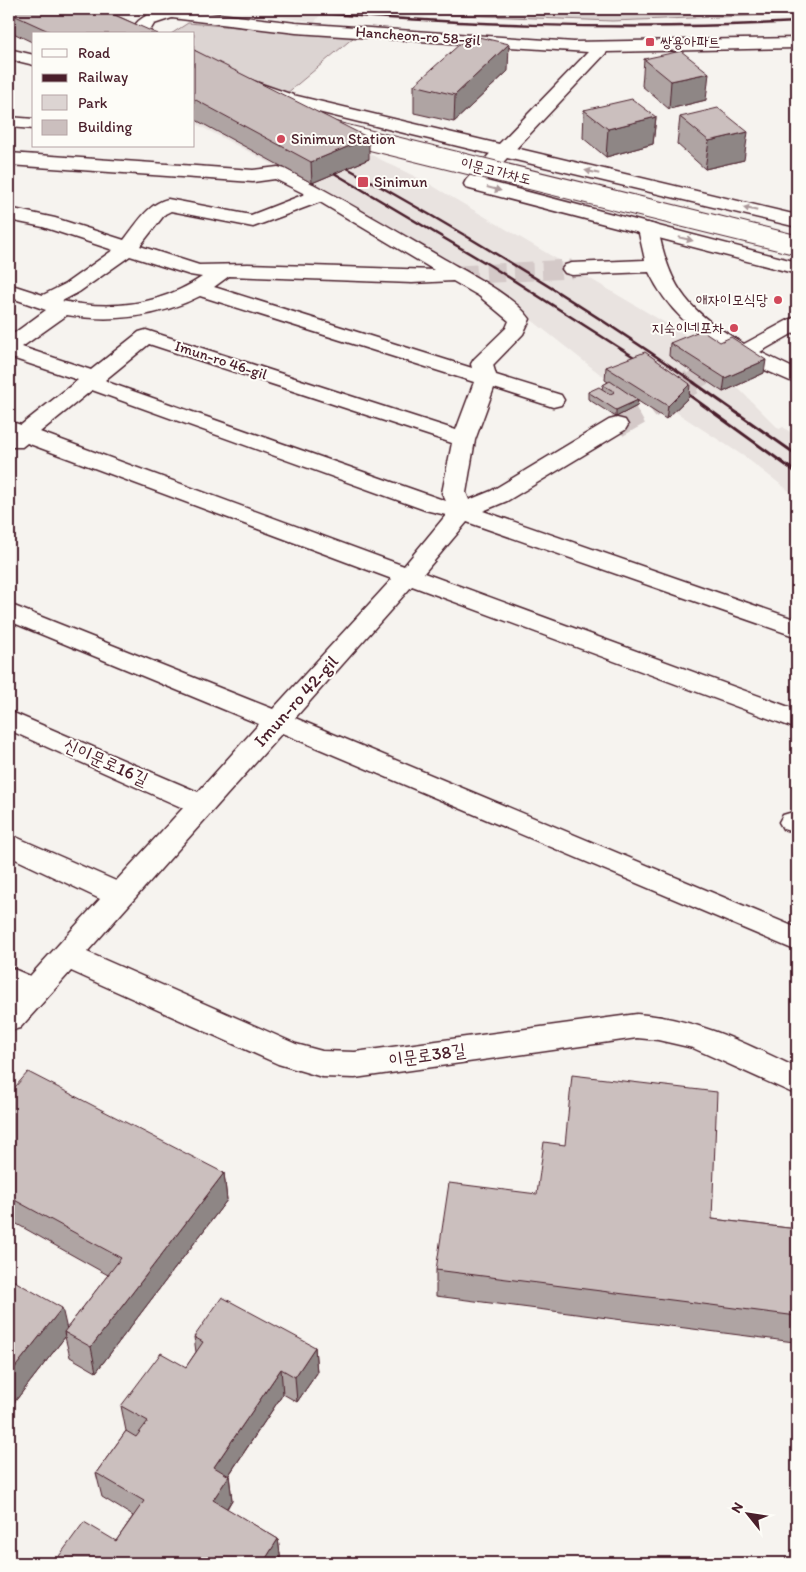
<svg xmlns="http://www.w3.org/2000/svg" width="806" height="1572" font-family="Itim,'Poor Story',sans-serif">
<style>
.built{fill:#e9e3e0}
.green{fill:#dcd4d2;stroke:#937a7e}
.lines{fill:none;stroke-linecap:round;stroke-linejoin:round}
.minor-tunnel-far1{stroke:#d4c9c8;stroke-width:19;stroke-dasharray:19 9;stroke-linecap:butt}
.minor-tunnel{stroke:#d4c9c8;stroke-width:25;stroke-dasharray:25 12;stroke-linecap:butt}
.minor-casing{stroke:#4a1f2b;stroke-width:3}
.tertiary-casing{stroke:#4a1f2b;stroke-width:3}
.secondary-casing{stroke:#4a1f2b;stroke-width:3}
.minor{fill:#fdfcf7;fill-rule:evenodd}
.tertiary{fill:#fdfcf7;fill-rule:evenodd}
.secondary{fill:#fdfcf7;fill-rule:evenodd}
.rail-far1{stroke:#4a1f2b;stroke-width:2.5}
.rail{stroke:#4a1f2b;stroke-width:3}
.secondary-bridge-casing{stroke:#4a1f2b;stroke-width:21;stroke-linecap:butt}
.secondary-bridge{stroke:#fdfcf7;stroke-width:19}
.wall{fill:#afa4a3;stroke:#4a1f2b}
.shaded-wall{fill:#8e8685;stroke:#4a1f2b}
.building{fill:#cbbfbe;stroke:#4a1f2b}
.oneway{fill:#ac999b}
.poi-dot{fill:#d1495b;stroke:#fdfcf7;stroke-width:2}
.labels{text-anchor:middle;stroke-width:4;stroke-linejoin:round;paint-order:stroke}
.far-street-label{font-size:15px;fill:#4a1f2b;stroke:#fdfcf7}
.far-poi-label{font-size:15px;fill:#4a1f2b;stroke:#fdfcf7;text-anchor:start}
.street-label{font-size:18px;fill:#4a1f2b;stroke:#fdfcf7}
</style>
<rect width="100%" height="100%" fill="#f6f3ef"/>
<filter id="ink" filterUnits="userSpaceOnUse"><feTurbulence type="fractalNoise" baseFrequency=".02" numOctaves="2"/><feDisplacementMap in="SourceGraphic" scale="10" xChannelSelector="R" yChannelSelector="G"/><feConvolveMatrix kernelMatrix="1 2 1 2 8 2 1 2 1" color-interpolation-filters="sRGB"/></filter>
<g filter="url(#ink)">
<g class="built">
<polygon points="228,9 324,9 315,22"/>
<polygon points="194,67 426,182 684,334 779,429 783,427 797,437 797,497 745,457 665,405 600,374 529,318 460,273 304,181 194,123"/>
</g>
<g class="green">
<polygon points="373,9 797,9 797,14 612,21 407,13"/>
<polygon points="188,23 354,37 286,94 249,83 194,54 194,34 171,34"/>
</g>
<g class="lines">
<g class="minor-tunnel-far1">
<polyline points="458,275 572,269"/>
<polyline points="690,383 733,359"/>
</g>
<polyline class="minor-tunnel" points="617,425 692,382"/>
<g class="minor-casing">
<g id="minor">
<path d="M79 9H100L135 25C144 13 162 9 177 9L296 23 574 42 797 38V48L607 52 510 155 503 157 281 103 238 88 194 66V55L250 80 293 95 499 144 588 52 296 33 172 18 154 24 148 34H126L81 12Z"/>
<polygon points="9,117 34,119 34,129 9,127"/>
<path d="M9 153 253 170 278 167 285 169C339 197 391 228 444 259 468 273 514 296 530 319L523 334 493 365 496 375 561 395 564 400 561 405 553 407 494 388 475 440 466 493 469 500 491 491 609 420 617 418 625 420 628 425 625 430 507 501 483 511 797 620V637L467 522 424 573 797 710V729L412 586 295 718 797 928V951L282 733 87 952 296 1044 322 1051 355 1052 637 1014C695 1018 745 1043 797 1068V1095L693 1048 658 1040 637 1038 355 1078 322 1077 278 1064 71 971 20 1028 9 1031V999L12 995 9 993V967L30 976 100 899 9 856V834L116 881 183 808 9 730V711L198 792 259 724 9 621V604L273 709 392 579 27 443 22 447H9V421L21 425 78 380 9 357V337L46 310 9 297V284L43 295 65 284 113 250 43 227 9 220V208L55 218 124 240C137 224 147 204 168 199L251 215 305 194 275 179 253 182 9 165ZM320 202 434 270 248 264 199 265 140 246 165 214 171 211 253 227ZM130 256 190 275 202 277C160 305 112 311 62 301L79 292ZM229 276 412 283 453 281 479 296 509 321 506 328 474 359 471 364 472 368 214 287ZM200 296 474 382 456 430 146 330 139 332 91 370 22 347 67 315C111 323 160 317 200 296ZM149 344 452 443 442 493 446 501 110 383 105 380ZM92 390 425 510 446 515 404 566 40 432Z"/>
<path d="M648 223 655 225 658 229C671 292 689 311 744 344L790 319 797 317V331L760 352 797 370V384L742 360 733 359 730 354C695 333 667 310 649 272L572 275 565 273 562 269 565 265 572 263 645 260 638 229 641 225Z"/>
<polygon points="793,812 797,813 797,833 783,829 779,822 783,815"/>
</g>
</g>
<g class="tertiary-casing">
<polygon id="tertiary" points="503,145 797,215 797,227 507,158 486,181 797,262 797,274 466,188 464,184 466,180 496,147"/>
</g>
<g class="secondary-casing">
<polygon id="secondary" points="9,49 34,55 34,65 9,59"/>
</g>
<use href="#minor" class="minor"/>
<use href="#tertiary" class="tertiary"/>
<use href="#secondary" class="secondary"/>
<g class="rail-far1">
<path d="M269 9C445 24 620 32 797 22"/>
<path d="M347 168C467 234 583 305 695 383"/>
<polyline points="334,173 491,266 645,364"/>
</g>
<g class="rail">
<polyline points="693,382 797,455"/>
<polyline points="678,387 797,473"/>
</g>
<g class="secondary-bridge-casing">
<polyline id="secondary-bridge" points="332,131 797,245"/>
</g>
<use href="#secondary-bridge" class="secondary-bridge"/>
</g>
<g class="wall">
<polygon points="9,9 158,34 34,34 34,43 9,31"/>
<polygon points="194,50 369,159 312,183 194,119"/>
<polygon points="644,59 706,100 669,109 642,86"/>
<polygon points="508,71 454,122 414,113 414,85"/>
<polygon points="584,110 656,117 653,144 606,157 583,138"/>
<polygon points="680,117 744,160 705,169 677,144"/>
<polygon points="670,343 764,373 723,392 669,356"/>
<polygon points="606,367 689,397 666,419 638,401 637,406 616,417 588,399 588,392 602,389 603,385 608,382 605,380"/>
<polygon points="9,1094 224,1173 227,1200 96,1372 70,1357 65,1337 9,1409 67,1328 108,1275 15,1223 9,1230"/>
<polygon points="537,1194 712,1219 797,1229 797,1331 794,1342 436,1296 436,1270"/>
<polygon points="194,1337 315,1347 317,1373 297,1402 283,1394 229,1475 232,1500 227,1509 278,1539 281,1562 280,1563 54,1563 116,1541 133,1516 102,1497 96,1473 126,1431 121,1406 186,1367 196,1352"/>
</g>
<g class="shaded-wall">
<polygon points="509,44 508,71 454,122 455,95"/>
<polygon points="709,73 706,100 669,109 671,81"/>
<polygon points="656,117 653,144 606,157 608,129"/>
<polygon points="748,132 744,160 705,169 709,141"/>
<polygon points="369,138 369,159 312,183 311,162"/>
<polygon points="766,360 764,373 723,392 725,378"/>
<polygon points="690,384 689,397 666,419 668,406"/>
<polygon points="638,400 637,406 616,417 616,410"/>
<polygon points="224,1173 227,1200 96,1372 91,1347"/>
<polygon points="9,1200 15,1223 9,1230"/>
<polygon points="62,1308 68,1334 64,1332 65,1337 9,1409 9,1375"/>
<polygon points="315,1347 317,1373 297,1402 295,1377"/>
<polygon points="281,1369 283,1394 218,1491 214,1467"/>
<polygon points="229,1476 232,1500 216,1524 213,1500"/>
<polygon points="278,1539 281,1562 280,1563 263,1563"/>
</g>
<g class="building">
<polygon points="9,9 101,9 158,34 55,34 9,13"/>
<polygon points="470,35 509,44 455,95 414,85"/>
<polygon points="194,50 369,138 311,162 194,99"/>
<polygon points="681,51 709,73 671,81 644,59"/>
<polygon points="632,99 656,117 608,129 584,110"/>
<polygon points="718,108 748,132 709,141 680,117"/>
<polygon points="702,330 720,342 731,337 766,360 725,378 670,343"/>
<polygon points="645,352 690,384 668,406 606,367"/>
<polygon points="610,381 638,400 616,410 588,392 599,387 610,394 615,392 603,385"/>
<polygon points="28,1072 224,1173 91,1347 64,1332 121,1258 9,1197 9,1094"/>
<polygon points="572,1075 717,1092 712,1219 797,1229 797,1316 436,1270 449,1183 537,1194 544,1142 565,1145"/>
<polygon points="9,1278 62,1308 9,1375"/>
<polygon points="222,1297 315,1347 295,1377 281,1369 214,1467 229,1476 213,1500 278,1539 263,1563 239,1563 238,1562 237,1563 54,1563 84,1522 116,1541 144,1501 96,1473 126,1431 136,1437 148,1421 121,1406 161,1353 186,1367 203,1342 194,1337"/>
</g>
<defs><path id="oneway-solid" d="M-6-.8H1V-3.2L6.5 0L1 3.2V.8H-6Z" transform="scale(1.25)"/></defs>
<g class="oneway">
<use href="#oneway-solid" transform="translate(592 172) rotate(-167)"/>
<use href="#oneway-solid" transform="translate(494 189) rotate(15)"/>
<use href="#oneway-solid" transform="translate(750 209) rotate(-167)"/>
<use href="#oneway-solid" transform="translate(686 239) rotate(14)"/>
</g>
</g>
<g class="poi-dot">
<rect x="645" y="37" width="10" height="10" rx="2.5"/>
<circle cx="281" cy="139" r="5"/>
<rect x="357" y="176" width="12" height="12" rx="2.5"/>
<circle cx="778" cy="300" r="5"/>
<circle cx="734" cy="328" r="5"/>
</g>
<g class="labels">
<g class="far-street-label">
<text transform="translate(418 36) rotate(4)" y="5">Hancheon-ro 58-gil</text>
<text transform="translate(496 171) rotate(14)" y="5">이문고가차도</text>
<text transform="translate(221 360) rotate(18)" y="5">Imun-ro 46-gil</text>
</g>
<g class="far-poi-label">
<text x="660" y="47">쌍용아파트</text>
<text x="291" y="144">Sinimun Station</text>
<text x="374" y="187">Sinimun</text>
<text x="768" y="305" text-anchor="end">애자이모식당</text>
<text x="724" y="333" text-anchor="end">지숙이네포차</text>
</g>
<g class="street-label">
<text transform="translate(296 701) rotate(-48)" y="6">Imun-ro 42-gil</text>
<text transform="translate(106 762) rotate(24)" y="6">신이문로16길</text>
<text transform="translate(427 1055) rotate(-8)" y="6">이문로38길</text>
</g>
</g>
<rect width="806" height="1572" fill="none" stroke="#fdfcf7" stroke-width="30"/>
<rect x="15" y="15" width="776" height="1542" fill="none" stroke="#4a1f2b" stroke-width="2" filter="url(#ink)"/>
<rect x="32" y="32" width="162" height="115" fill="#fdfcf7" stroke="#b5a4a5"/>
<rect x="42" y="49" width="25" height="8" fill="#fdfcf7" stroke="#b5a4a5"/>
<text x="78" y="58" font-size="15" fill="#4a1f2b">Road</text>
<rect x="42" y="74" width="25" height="8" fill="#4a1f2b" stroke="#b5a4a5"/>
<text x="78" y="82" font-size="15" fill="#4a1f2b">Railway</text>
<rect x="42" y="95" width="25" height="15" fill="#dcd4d2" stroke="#b5a4a5"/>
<text x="78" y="108" font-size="15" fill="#4a1f2b">Park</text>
<rect x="42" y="120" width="25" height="15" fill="#cbbfbe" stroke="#b5a4a5"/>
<text x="78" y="132" font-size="15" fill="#4a1f2b">Building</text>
<g transform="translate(748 1514) rotate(300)" stroke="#fdfcf7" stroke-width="4" paint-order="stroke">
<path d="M0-4L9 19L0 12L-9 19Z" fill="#4a1f2b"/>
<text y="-8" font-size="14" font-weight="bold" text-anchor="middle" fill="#4a1f2b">N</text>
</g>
</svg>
